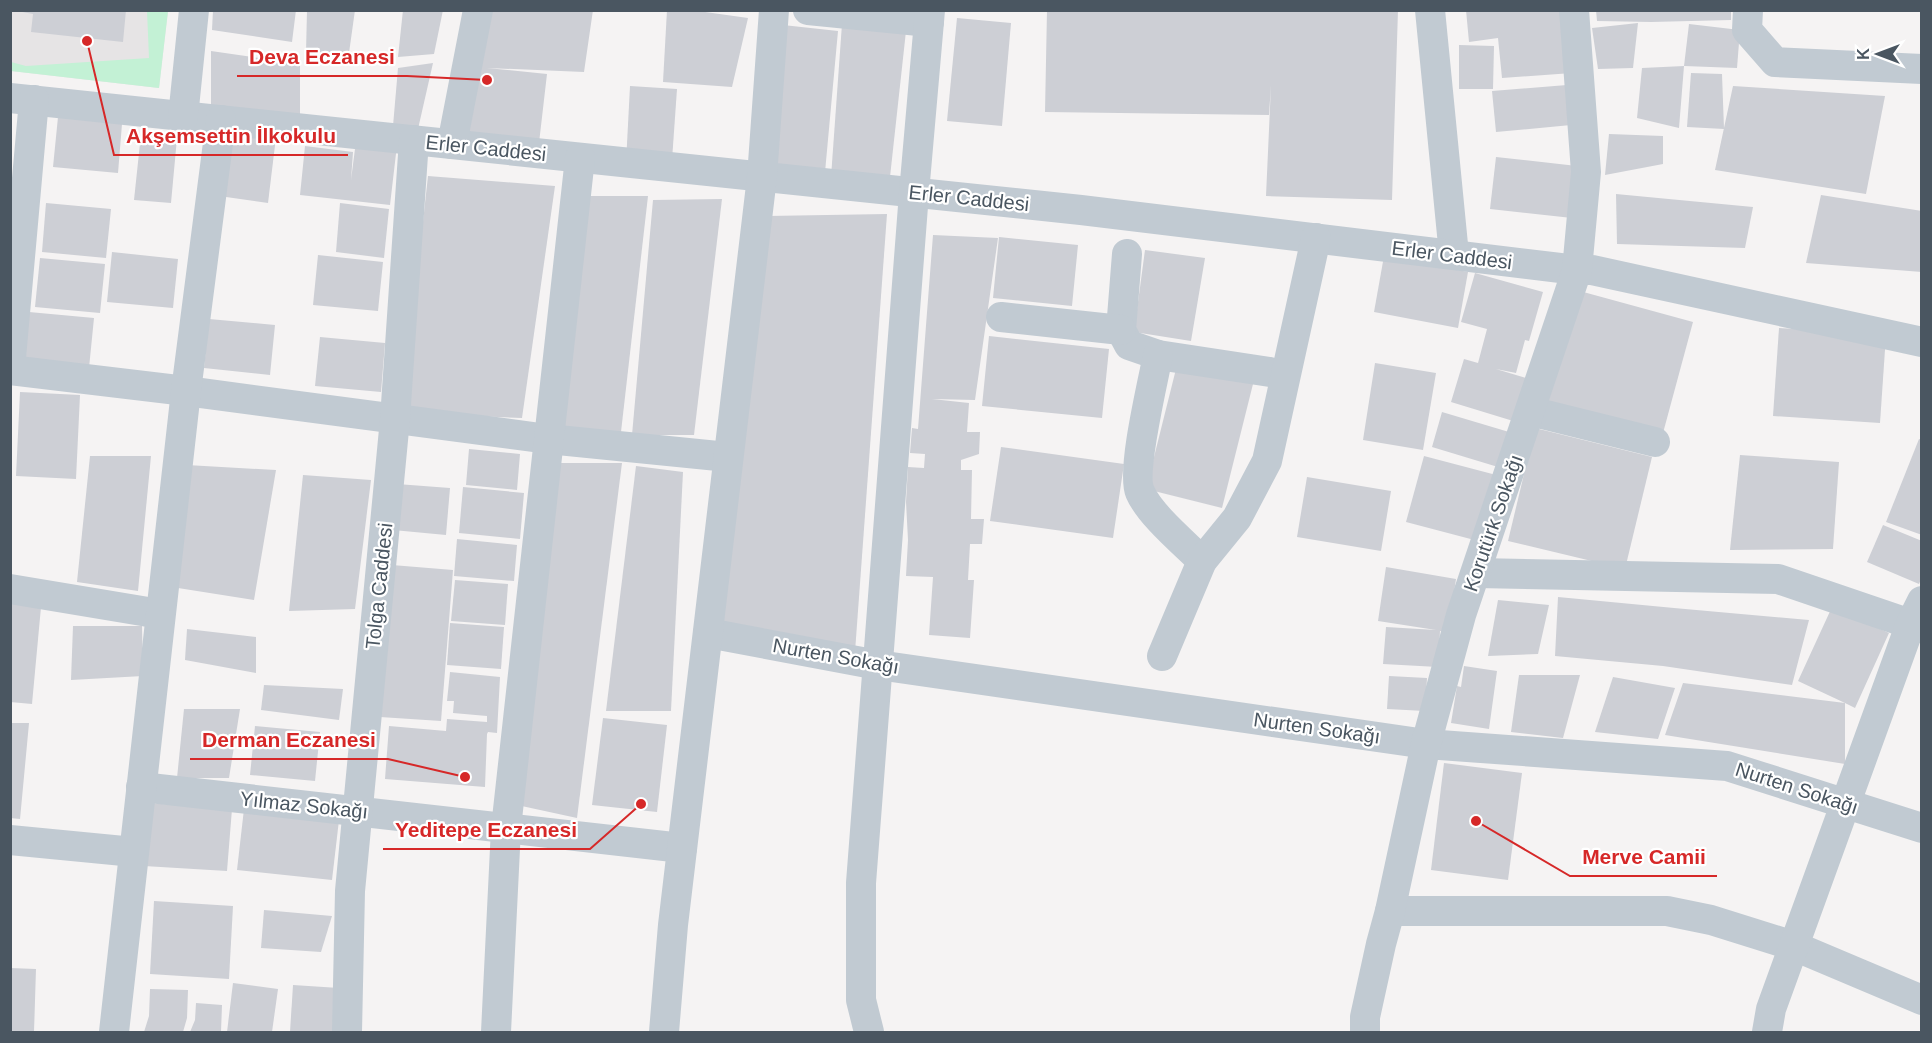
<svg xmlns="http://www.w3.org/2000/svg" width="1932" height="1043" font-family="Arial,sans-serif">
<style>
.education{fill:#e6e4e5}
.green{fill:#c3f1d5}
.building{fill:#cdcfd5}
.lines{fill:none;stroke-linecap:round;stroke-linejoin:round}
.minor{stroke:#c1cad2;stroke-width:30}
.labels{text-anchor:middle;stroke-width:4.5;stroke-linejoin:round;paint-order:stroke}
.street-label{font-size:20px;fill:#4a5661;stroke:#fff}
.leader{fill:none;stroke:#d62828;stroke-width:2}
.callout-dot{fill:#d62828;stroke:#fff;stroke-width:2}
.callout-label{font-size:21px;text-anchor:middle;font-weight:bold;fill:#d62828;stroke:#fff;stroke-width:4.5;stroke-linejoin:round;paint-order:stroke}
</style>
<rect width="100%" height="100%" fill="#f5f3f3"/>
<polygon class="education" points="11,11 168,11 159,88 11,71"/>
<polygon class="green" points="147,11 168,11 159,88 11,71 11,62 26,66 149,58"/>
<g class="building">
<polygon points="12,10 126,10 123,42 31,32 33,14"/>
<polygon points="213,10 296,10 292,42 212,30"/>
<polygon points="307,10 355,10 349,53 306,53"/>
<polygon points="403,10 443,10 434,54 398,57"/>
<polygon points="486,10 593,10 584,72 487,68 547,74 539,143 465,138"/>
<polygon points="667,10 691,10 748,18 732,87 663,82"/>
<polygon points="1047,10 1398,10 1392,200 1266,196 1271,85 1269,115 1045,112"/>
<polygon points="1466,10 1566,10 1572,73 1502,78 1498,38 1469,42"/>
<polygon points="1596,10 1731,10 1731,20 1651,22 1597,21"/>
<polygon points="957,18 1011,23 1002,126 947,121"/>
<polygon points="1638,23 1633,68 1598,69 1592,28"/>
<polygon points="842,24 906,31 889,186 831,177"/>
<polygon points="1689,24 1740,30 1737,68 1684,66"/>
<polygon points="783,25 838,31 824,183 770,178"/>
<polygon points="1459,45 1494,46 1493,89 1459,89"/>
<polygon points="211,51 300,64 300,120 211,119"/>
<polygon points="433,63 418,129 393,126 398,68"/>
<polygon points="1684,66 1679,128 1637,118 1642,68"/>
<polygon points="1691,73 1722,74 1724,129 1687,127"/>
<polygon points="1567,85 1571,125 1496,132 1492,91"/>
<polygon points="630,86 677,89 672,160 626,163"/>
<polygon points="1733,86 1885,96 1866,194 1715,170"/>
<polygon points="58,117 122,124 118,173 53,167"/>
<polygon points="227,131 276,137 268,203 219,196"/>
<polygon points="141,134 177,138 171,203 134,200"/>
<polygon points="1609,134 1663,136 1663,164 1605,175"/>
<polygon points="356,141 397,145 390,205 300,195 305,146 353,152 351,180"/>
<polygon points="1496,157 1577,166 1572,218 1490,209"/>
<polygon points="428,176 555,186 522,418 402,413"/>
<polygon points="1616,194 1753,207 1745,248 1617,244"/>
<polygon points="1821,195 1922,211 1922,272 1806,263"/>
<polygon points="588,196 648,196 621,432 554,434"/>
<polygon points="722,199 694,435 632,435 653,200"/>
<polygon points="46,203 111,209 106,258 42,252"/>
<polygon points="340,203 389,209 384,258 336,252"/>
<polygon points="887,214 855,652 722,630 767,216"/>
<polygon points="933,235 998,238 975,400 932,399 969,403 967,432 980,432 979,454 961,460 961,470 972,470 971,519 984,519 982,544 970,544 968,580 974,580 970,638 929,635 933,577 906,576 908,540 906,502 908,467 924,468 925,454 910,453 912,428 918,429"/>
<polygon points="999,237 1078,245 1072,306 993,298"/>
<polygon points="1145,250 1205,258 1191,341 1134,332"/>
<polygon points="112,252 178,259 173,308 107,302"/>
<polygon points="318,255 383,262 378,311 313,305"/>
<polygon points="1384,256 1468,272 1458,328 1374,312"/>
<polygon points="40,258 105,264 100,313 35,307"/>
<polygon points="1475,273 1543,292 1529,341 1525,340 1516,373 1496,369 1536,381 1523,424 1451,402 1464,359 1478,363 1487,329 1461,322"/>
<polygon points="1576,290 1693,322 1663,433 1546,401"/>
<polygon points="29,312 94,318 89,368 24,361"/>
<polygon points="209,319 275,325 270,375 204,368"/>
<polygon points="1779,328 1886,335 1880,423 1773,416"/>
<polygon points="989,336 1109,349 1102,418 982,406"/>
<polygon points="320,337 385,343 381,392 315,386"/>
<polygon points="1375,363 1436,373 1423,450 1363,440"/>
<polygon points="1177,365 1253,384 1222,508 1146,489"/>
<polygon points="20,392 80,395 76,479 16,476"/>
<polygon points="1442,412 1509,432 1498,467 1432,447"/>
<polygon points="1535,428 1652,457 1625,569 1508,541"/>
<polygon points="1919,439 1922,440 1922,535 1886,522"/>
<polygon points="1001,447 1124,464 1113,538 990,521"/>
<polygon points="469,449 520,454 517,490 466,485"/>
<polygon points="1740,455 1839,462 1833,549 1730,550"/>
<polygon points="90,456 151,456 138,591 77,582"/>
<polygon points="1424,456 1500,476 1482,542 1406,522"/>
<polygon points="558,463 622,463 577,818 517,805"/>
<polygon points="187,465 276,470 254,600 178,588"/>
<polygon points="636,466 683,472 671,711 606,711"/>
<polygon points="303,475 371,480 355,609 289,611"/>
<polygon points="1307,477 1391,491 1381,551 1297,537"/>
<polygon points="397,484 450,488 446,535 393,530"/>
<polygon points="463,487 524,493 520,539 459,533"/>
<polygon points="1883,525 1922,541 1922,577 1919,584 1867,562"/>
<polygon points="457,539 517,545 514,581 454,576"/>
<polygon points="392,565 453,570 441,721 380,717"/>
<polygon points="1386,567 1456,579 1448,632 1440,631 1438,667 1383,664 1386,627 1436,630 1378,621"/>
<polygon points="455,580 508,584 505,625 451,621"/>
<polygon points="1558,597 1674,608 1809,620 1792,685 1663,666 1555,656"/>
<polygon points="1498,600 1549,605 1538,654 1488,656"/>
<polygon points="10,603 41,607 32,704 10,702"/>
<polygon points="1832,607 1889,633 1855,708 1845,703 1845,764 1665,735 1683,683 1845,703 1798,681"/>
<polygon points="450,623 504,627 501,669 447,665"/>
<polygon points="73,626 142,626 143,676 71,680"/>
<polygon points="187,629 256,637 256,673 185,660"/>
<polygon points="1464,666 1497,671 1489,729 1451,723 1457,686 1461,687"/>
<polygon points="450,672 500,677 497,733 488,732 487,734 485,787 385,779 389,726 446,731 447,719 487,722 487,716 453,713 454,701 447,701"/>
<polygon points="1519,675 1580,675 1563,738 1511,732"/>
<polygon points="1389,676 1427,678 1425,711 1387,709"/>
<polygon points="1613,677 1675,688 1658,739 1595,732"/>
<polygon points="264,685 343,689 339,720 261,710"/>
<polygon points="184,709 240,709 229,778 177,778"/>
<polygon points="603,718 667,725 657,812 592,805"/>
<polygon points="10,723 29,723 20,819 10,818"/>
<polygon points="255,726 320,732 315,781 250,775"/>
<polygon points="1444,763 1522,773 1508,880 1431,870"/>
<polygon points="148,803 232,809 227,871 144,866"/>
<polygon points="244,809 339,820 332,880 237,870"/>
<polygon points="154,901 233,906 229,979 150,974"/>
<polygon points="264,910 332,916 321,952 261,948"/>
<polygon points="10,968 36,969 34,1032 10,1032"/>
<polygon points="233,983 278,989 272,1032 227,1032"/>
<polygon points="293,985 339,988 336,1032 290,1032"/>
<polygon points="150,989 188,990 187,1018 183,1032 144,1032 149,1016"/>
<polygon points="196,1003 222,1005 221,1032 190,1032 195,1020"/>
</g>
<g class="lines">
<g class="minor">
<polyline points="808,10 929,22"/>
<polyline points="1430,10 1454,255"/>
<polyline points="1748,10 1747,30 1775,62 1922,69"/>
<polyline points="10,98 1081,210 1577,270 1592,270 1922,342"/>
<polyline points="183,117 194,10"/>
<polyline points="452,144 478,10"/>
<polyline points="1127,254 1121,330 1129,345 1158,355 1270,372"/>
<polyline points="1001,317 1121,330"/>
<path d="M1158 355C1153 381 1131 472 1140 492 1150 515 1184 543 1202 561"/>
<polyline points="10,369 34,100"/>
<polyline points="10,370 186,391 548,439 728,457"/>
<polyline points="1530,411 1655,442"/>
<polyline points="1477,573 1778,579 1922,628"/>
<polyline points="10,589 160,614"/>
<polyline points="708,633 878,665 1426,744 1727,766 1922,828"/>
<polyline points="1162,656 1202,561 1237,518 1267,461 1316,238"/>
<polyline points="141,787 682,848"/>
<polyline points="10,840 134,852"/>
<polyline points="1390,911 1667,911 1711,920 1794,946 1922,1000"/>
<polyline points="114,1032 186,391 221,120"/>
<polyline points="347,1032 350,891 395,419 414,140"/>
<polyline points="496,1032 506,828 580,158"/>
<polyline points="664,1032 673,925 762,177 774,10"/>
<polyline points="869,1032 861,1000 861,883 914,193 930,10"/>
<polyline points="1365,1032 1365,1017 1381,944 1390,911 1426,744 1461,615 1577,270 1586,172 1574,10"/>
<polyline points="1767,1032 1771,1009 1911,623 1922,601"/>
</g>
</g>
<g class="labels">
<g class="street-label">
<text transform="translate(486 148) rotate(6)" y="7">Erler Caddesi</text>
<text transform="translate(969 198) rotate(6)" y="7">Erler Caddesi</text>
<text transform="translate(1452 255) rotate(7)" y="7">Erler Caddesi</text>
<text transform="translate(1493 523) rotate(-71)" y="7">Korutürk Sokağı</text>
<text transform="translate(379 586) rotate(-84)" y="7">Tolga Caddesi</text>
<text transform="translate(836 656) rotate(10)" y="7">Nurten Sokağı</text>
<text transform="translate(1317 728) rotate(8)" y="7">Nurten Sokağı</text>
<text transform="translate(1797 788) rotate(18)" y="7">Nurten Sokağı</text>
<text transform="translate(304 805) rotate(6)" y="7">Yılmaz Sokağı</text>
</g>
</g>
<path class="leader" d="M487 80L407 76H237M87 41L114 155H348M465 777L388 759H190M641 804L590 849H383M1476 821L1570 876H1717"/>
<g class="callout-dot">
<circle cx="487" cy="80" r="6"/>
<circle cx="87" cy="41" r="6"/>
<circle cx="465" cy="777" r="6"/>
<circle cx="641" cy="804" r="6"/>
<circle cx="1476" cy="821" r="6"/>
</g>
<g class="callout-label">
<text x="322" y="64">Deva Eczanesi</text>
<text x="231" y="143">Akşemsettin İlkokulu</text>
<text x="289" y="747">Derman Eczanesi</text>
<text x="486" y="837">Yeditepe Eczanesi</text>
<text x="1644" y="864">Merve Camii</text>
</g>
<rect width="1932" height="1043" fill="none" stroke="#4a5661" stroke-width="24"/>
<g transform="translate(1878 54) rotate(270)" stroke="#ffffff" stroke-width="4.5" paint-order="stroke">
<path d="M0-4.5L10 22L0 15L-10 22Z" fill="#4a5661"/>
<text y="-9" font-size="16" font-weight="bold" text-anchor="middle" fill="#4a5661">K</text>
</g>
</svg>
